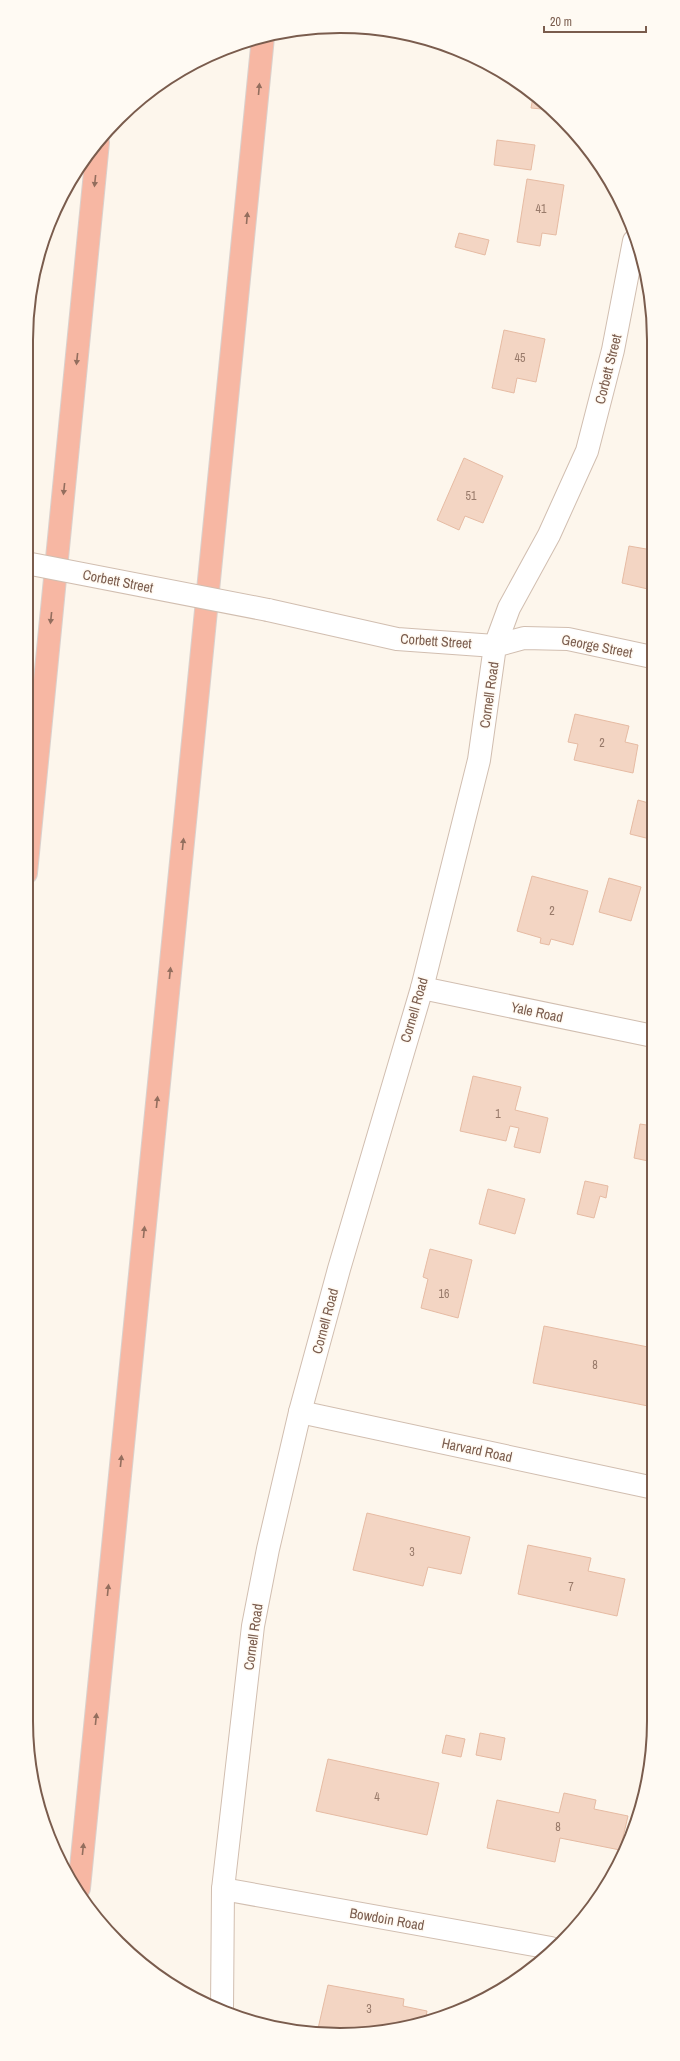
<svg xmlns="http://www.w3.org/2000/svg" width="680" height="2061" font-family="'Archivo Narrow',sans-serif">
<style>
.building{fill:#f3d5c3;stroke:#e6bba3}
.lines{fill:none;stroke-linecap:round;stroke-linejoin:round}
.minor-casing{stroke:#d1beb0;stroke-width:24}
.motorway-casing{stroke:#dad1cd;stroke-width:24}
.minor{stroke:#fff;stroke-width:22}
.motorway{stroke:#f7b7a3;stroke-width:22}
.minor-bridge-casing{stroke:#d1beb0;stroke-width:24;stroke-linecap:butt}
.minor-bridge{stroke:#fff;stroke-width:22}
.oneway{fill:#936e5e}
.labels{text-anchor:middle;stroke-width:3;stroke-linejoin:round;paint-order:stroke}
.number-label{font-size:12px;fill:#987a6a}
.street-label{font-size:14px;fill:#7a5c4d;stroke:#fffaf3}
.rim{fill:none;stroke:#7a5c4d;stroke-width:2}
</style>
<rect width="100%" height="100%" fill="#fdf6ec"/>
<g class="building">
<polygon points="527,91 552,110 531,108 533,97 526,96"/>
<polygon points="497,140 535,145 531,170 494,165"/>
<polygon points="527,179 564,185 556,235 542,233 540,246 517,242"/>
<polygon points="459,233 489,240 485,255 455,247"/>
<polygon points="504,330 545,339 536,382 517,378 514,393 492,388"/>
<polygon points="464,458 503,476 483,523 465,516 459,530 437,520"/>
<polygon points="629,546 652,550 652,590 622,583"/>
<polygon points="575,714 629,726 625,742 638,745 633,773 574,760 578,744 568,742"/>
<polygon points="638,800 652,804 652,828 650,839 630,834"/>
<polygon points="532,876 588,891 573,945 551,939 549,945 540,943 541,938 517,931"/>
<polygon points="609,878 641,887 631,921 599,912"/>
<polygon points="473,1076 521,1087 515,1110 548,1118 540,1153 514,1147 519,1128 510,1126 506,1141 460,1131"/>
<polygon points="640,1124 653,1126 653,1162 634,1158"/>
<polygon points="585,1181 608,1186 606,1198 600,1196 594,1218 577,1214"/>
<polygon points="488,1189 525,1199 515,1234 479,1224"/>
<polygon points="430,1249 472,1260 458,1318 421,1308 428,1279 423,1277"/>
<polygon points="544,1326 653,1348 653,1407 533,1383"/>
<polygon points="367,1513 470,1537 461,1574 428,1567 423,1586 353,1570"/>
<polygon points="528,1545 591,1558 588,1571 625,1579 617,1616 518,1594"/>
<polygon points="480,1733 505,1738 501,1760 476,1755"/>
<polygon points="446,1735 465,1739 461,1757 442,1753"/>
<polygon points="328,1759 439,1783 427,1835 316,1811"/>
<polygon points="564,1793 596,1800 594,1809 628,1816 620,1850 560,1838 555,1862 487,1848 497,1800 559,1813"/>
<polygon points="328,1985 404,1999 403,2006 427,2011 425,2023 361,2034 317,2033"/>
</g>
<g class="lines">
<g class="minor-casing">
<g id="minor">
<polyline points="268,610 397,639 495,646 509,608 549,535 587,451 613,350 634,241"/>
<polyline points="422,988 653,1036"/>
<polyline points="300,1412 654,1488"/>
<polyline points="223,1889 551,1948"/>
<polyline points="222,2009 223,1889 253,1626 268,1549 300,1412 339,1269 422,988 479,760 495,646 524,638 568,639 652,657"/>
</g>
</g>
<g class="motorway-casing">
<g id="motorway">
<polyline points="26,873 98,142"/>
<polyline points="79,1888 263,37"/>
</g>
</g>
<use href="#minor" class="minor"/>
<use href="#motorway" class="motorway"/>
<g class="minor-bridge-casing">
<polyline id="minor-bridge" points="26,563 268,610"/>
</g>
<use href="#minor-bridge" class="minor-bridge"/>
</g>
<defs><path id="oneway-solid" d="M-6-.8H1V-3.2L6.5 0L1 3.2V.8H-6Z"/></defs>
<g class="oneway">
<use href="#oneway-solid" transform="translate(259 89) rotate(-85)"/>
<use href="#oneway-solid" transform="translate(95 181) rotate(96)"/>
<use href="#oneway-solid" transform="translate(247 218) rotate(-85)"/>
<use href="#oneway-solid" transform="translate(77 359) rotate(96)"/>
<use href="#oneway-solid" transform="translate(64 489) rotate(96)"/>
<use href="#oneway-solid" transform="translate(51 618) rotate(96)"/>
<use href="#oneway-solid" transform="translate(183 844) rotate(-84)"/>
<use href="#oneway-solid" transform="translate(170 973) rotate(-84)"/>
<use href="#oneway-solid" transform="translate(157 1102) rotate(-84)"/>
<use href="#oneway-solid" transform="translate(144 1232) rotate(-84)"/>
<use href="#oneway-solid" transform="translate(121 1461) rotate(-84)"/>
<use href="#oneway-solid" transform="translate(108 1590) rotate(-84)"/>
<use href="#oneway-solid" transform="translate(96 1719) rotate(-84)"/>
<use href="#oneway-solid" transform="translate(83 1849) rotate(-84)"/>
</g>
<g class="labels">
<g class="number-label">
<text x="541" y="213">41</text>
<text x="520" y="362">45</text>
<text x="471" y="500">51</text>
<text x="602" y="747">2</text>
<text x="552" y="915">2</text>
<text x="498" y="1118">1</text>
<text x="444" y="1298">16</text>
<text x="595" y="1369">8</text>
<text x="412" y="1556">3</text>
<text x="571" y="1591">7</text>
<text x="377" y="1801">4</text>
<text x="558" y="1831">8</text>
<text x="369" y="2013">3</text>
</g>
<g class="street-label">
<text transform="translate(608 369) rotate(-76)" y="5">Corbett Street</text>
<text transform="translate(118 581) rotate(11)" y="5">Corbett Street</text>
<text transform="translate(436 641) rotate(4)" y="5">Corbett Street</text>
<text transform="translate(597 646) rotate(11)" y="5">George Street</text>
<text transform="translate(489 695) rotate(-82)" y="5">Cornell Road</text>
<text transform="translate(414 1010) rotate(-74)" y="5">Cornell Road</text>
<text transform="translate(537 1012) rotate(12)" y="5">Yale Road</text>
<text transform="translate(325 1321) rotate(-75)" y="5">Cornell Road</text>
<text transform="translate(477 1450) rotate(12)" y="5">Harvard Road</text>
<text transform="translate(253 1637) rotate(-82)" y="5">Cornell Road</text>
<text transform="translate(387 1919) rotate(10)" y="5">Bowdoin Road</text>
</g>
</g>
<path d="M0 0H680V2061H0ZM340 33H340A307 307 0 0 1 647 340V1721A307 307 0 0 1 340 2028H340A307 307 0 0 1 33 1721V340A307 307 0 0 1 340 33Z" fill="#fffaf3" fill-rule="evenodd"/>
<path class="rim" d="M340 33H340A307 307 0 0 1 647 340V1721A307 307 0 0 1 340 2028H340A307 307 0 0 1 33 1721V340A307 307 0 0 1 340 33Z"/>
<path d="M544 26v6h102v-6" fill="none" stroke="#7a5c4d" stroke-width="2"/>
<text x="550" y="26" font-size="12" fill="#7a5c4d" stroke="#fffaf3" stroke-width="3" paint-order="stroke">20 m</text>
</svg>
